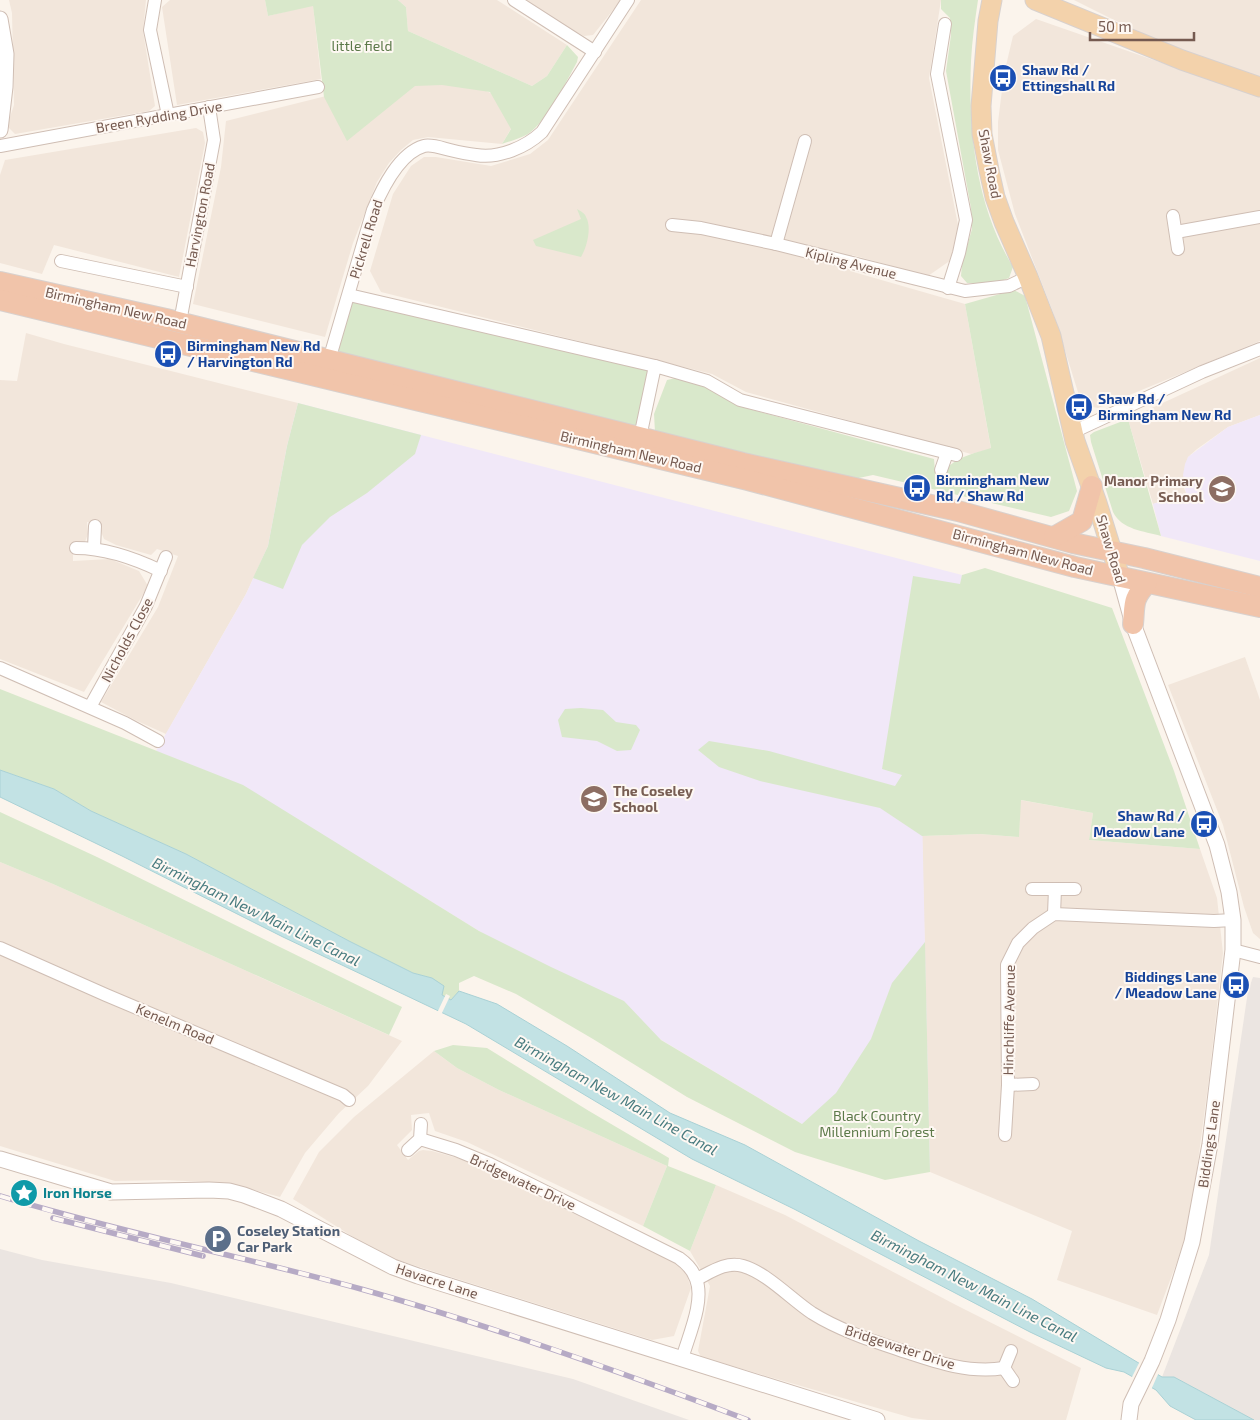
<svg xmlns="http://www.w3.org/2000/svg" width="1260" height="1420" font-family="'Exo 2',sans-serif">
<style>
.residential{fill:#f2e6db}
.industrial{fill:#ebe5e1}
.education{fill:#f1e8f8}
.green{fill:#d9e8cb}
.water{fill:#c2e2e4;stroke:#a9d1d5}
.pier{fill:#fbf4ec}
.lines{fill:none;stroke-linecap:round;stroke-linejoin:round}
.minor-casing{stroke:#cfbeb4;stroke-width:14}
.tertiary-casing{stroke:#cfbeb4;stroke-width:17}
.primary-casing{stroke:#d8d1ce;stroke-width:21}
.trunk-casing{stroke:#d8d1ce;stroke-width:22}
.minor{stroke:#fff;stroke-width:12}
.tertiary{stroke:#fff;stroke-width:15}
.primary{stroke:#f3d2ab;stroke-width:19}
.trunk{stroke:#f1c4aa;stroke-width:20}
.rail-casing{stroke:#b6aac5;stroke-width:5.5}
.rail{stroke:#fef8f3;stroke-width:4;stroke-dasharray:11;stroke-linecap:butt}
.labels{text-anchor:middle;stroke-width:4;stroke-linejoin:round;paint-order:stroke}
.park-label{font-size:14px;fill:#5c7949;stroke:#fef8f3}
.transit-label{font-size:14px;font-weight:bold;fill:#164399;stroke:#fef8f3;text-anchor:start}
.street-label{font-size:14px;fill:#755a50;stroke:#fef8f3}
.education-label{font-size:14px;font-weight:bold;fill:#785e54;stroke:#fef8f3;text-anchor:end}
.culture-label{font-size:14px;font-weight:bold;fill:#0d838f;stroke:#fef8f3;text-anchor:start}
.service-label{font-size:14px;font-weight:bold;fill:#4e5e75;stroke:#fef8f3;text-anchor:start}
.water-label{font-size:15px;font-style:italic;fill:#487b7f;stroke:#fef8f3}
</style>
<rect width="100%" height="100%" fill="#fbf4ec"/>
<g class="residential">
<polygon points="9,0 146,0 143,31 155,106 149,111 15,134 7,126 14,105 12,13"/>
<polygon points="170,0 265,0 268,16 313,5 321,79 177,105 162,7"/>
<polygon points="398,0 497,0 567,45 547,76 532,86 408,31 406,7"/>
<polygon points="526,0 621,0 593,35 584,36 566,27"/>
<polygon points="641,0 941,0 929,78 960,235 951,260 928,276 852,255 850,271 965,304 991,449 971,454 746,392 712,374 381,292 370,271 393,194 411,166 424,157 436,157 491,166 530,154 548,140"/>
<polygon points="1074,0 1260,0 1260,77 1177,49 1110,18"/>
<polygon points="1036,19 1260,97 1260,341 1098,408 1082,405 1053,312 1015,214 998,150 998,122 1004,74 1013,36"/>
<polygon points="426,63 523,108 502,144 428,137 413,140 401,150 389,163 377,182 353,243 325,337 193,304 221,167 226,121 342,92"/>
<polygon points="196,128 203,132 205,143 179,277 54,245 42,274 0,263 0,175 5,160"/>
<polygon points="26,333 64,344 298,403 287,446 268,546 246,594 166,734 135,720 101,702 158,607 178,556 157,549 151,555 116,545 104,539 98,524 87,522 88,534 85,542 73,546 73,561 110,559 139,571 148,586 84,692 0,659 0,380 17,381"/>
<polygon points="1260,358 1260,415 1228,427 1197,449 1188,457 1183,485 1186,493 1153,504 1128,419"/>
<polygon points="1245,657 1260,700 1260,939 1253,933 1244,907 1223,825 1168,685"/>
<polygon points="1020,800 1093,813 1089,840 1200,849 1217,898 1223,953 1209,1078 1189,1230 1157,1315 1057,1280 1072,1231 930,1172 922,836 980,834 1019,837"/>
<polygon points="0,862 53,884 402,1041 368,1086 339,1113 305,1153 280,1197 228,1183 165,1180 115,1181 0,1146"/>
<polygon points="434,1051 457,1068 499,1090 667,1166 643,1226 467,1142 435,1131 429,1113 411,1115 412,1130 397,1145 408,1160 419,1151 423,1150 432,1151 461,1159 684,1267 691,1288 674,1336 652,1340 394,1259 358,1240 293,1199 319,1152 354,1117"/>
<polygon points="716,1185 785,1215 956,1305 1081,1368 1066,1420 928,1420 912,1418 701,1357 698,1351 710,1286 690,1251"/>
</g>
<g class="industrial">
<polygon points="1253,977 1260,978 1260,1420 1254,1420 1174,1377 1162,1377 1209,1255 1248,991"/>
<polygon points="0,1249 42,1260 171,1283 573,1379 689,1420 0,1420"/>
</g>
<g class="education">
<polygon points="298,403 962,575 939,690 922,812 930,1172 802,1124 479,931 243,786 156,751 246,594 268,546 287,446"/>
<polygon points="1260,415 1260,561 1161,536 1153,504 1186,493 1183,475 1185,464 1188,457 1228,427"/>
</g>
<g class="green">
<path d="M265 0H398L406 7 408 31 532 86 547 76 567 45 578 57 577 62C566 82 547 121 528 134 521 138 511 141 502 144L511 129 490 92 442 85 415 86 347 141 324 97 313 6 268 16Z"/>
<path d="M941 0H978C975 20 972 41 971 61 968 131 976 206 1013 267L1009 278 995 283H967L961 276 962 264 972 229 971 208 946 71 951 35 950 18 941 9Z"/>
<path d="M577 209C580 211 585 213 586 217 592 227 587 247 581 257L536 246 533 240 581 219Z"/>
<path d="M1014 290 1025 296 1077 491 1069 511 1051 517 873 475 849 480 655 432 654 414 667 380 680 377 707 384 749 409 934 459 935 471 943 473C953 458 974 453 991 448L965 304Z"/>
<polygon points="349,295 655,366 641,432 329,360"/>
<polygon points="298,403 421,435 415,454 367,493 330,517 302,545 283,589 253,578 268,546 287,446"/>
<path d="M1128 419 1161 536C1144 531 1122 530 1113 512L1091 442 1090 435 1094 432Z"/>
<polygon points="985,568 1112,608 1174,771 1200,849 1089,840 1093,813 1021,800 1019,837 980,834 922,836 880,808 760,781 719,767 698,750 709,741 769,751 895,786 902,775 882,769 913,576 960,584 962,575"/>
<polygon points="0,689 243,785 479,931 551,967 624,1001 661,1040 802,1124 836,1093 871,1039 892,983 925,942 930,1172 885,1180 795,1152 687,1097 593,1039 516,994 474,976 459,983 459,991 451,1000 442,995 432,978 413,973 349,941 186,854 91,811 54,789 0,770"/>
<polygon points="581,708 603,710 616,722 636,725 640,730 631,750 617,751 597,741 562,737 558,720 565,709"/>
<polygon points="0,812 97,857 402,1007 389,1035 53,884 0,862"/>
<polygon points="453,1045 487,1048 589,1111 669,1158 668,1166 716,1185 690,1251 643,1226 667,1166 499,1090 457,1068 434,1051"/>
</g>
<polygon class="water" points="0,770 54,789 91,811 186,854 349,941 413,973 432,978 444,986 442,995 451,1000 459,991 497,1004 567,1046 670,1113 745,1145 919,1241 1032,1299 1162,1377 1174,1377 1254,1420 1196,1420 1170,1406 1156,1390 1124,1372 1106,1368 1030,1332 794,1209 692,1159 466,1024 283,937 122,856 0,797"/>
<g class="pier">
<polygon points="446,994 450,996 441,1015 437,1013"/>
<polygon points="1140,1361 1159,1372 1151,1390 1131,1379"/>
</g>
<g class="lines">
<g class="minor-casing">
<g id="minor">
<polyline points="155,0 150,30 168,115"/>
<polyline points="514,0 595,52"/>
<polyline points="945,24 937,74 966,220 959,253 948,288"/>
<polyline points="0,146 318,87"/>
<polyline points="1173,216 1178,249"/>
<polyline points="672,225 701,228 776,244 965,291 1009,286 1028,277"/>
<polyline points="1176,232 1260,217"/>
<polyline points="776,244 805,141"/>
<polyline points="61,261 187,287"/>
<polyline points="349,295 655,366"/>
<polyline points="180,322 214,140 209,107"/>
<path d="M329 360 373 210C382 189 399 153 424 146 431 144 442 148 450 150 458 152 467 154 476 155 499 159 526 147 542 132L628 0"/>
<polyline points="1073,432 1202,372 1260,349"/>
<polyline points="640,437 655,366 707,381 740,400 956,455"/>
<polyline points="941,470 947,453"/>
<path d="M76 548C105 548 134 558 161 571"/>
<polyline points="94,548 95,526"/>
<polyline points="0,668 125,723 158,741"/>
<polyline points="90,707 146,606 166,557"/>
<polyline points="1032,889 1075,889"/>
<polyline points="1054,914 1055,889"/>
<polyline points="0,948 106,995 343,1095 349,1100"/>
<polyline points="1233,950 1260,957"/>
<polyline points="1008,1085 1033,1084"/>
<polyline points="1005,1135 1008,1085 1007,965 1018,943 1033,928 1054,914 1214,921 1233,920"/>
<path d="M420 1139 456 1150 490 1164 679 1258C686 1263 693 1270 696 1279 705 1301 688 1337 682 1359"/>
<polyline points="408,1150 420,1139 421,1124"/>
<path d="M697 1279C711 1272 726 1261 743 1266 767 1273 791 1299 812 1313 839 1330 870 1340 900 1350 933 1361 968 1374 1004 1368"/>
<polyline points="1011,1351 1004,1368 1013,1381"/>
</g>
</g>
<g class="tertiary-casing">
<g id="tertiary">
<polyline points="0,19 6,54 5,87 0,130"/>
<polyline points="1120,577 1133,624 1217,845 1229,892 1233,920 1233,950 1210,1144 1192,1242 1168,1320 1152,1361 1131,1404 1129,1420"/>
<polyline points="0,1159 111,1192 209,1190 229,1191 244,1195 281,1209 393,1267 418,1276 877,1420"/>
</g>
</g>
<g class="primary-casing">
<g id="primary">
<polyline points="992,0 988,21 981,106 982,134 989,170 995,197 1004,222 1028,277 1051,336 1075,441 1097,503 1120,577"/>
<polyline points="1035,0 1182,60 1260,87"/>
</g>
</g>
<g class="trunk-casing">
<g id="trunk">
<polyline points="0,282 166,319 743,463 958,511 1073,543 1144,558 1260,587"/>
<polyline points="0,300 748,480 1075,567 1260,607"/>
<polyline points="1054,537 1082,521 1092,486"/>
<path d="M1133 624C1135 603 1132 600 1147 583"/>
</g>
</g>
<use href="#minor" class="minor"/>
<use href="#tertiary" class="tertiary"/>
<use href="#primary" class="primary"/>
<use href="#trunk" class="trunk"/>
<g class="rail-casing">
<g id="rail">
<path d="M0 1196C119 1232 241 1256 361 1289 492 1326 621 1372 748 1420"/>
<polyline points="53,1218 203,1256"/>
</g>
</g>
<use href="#rail" class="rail"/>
</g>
<defs>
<g id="bus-disc" transform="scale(1.4375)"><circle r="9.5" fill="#1a4fb4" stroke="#fef8f3"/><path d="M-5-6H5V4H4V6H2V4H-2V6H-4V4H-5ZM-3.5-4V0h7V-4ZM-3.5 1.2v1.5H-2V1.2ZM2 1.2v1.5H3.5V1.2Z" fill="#fff"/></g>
<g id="school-disc" transform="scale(1.4375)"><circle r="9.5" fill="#8d6e63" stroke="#fef8f3"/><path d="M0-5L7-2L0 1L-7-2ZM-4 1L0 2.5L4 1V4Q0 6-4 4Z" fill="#fff"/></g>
<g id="sight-disc" transform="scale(1.4375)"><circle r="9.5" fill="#0f9aa8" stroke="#fef8f3"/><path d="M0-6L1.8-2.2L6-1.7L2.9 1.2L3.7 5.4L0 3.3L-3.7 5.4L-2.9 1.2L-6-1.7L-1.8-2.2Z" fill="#fff"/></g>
<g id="parking-disc" transform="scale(1.4375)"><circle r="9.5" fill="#5c6f8a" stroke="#fef8f3"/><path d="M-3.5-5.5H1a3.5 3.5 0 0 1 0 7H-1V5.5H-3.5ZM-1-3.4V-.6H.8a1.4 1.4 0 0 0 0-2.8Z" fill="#fff"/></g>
</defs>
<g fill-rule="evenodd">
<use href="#bus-disc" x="1003" y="78"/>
<use href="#bus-disc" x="168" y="354"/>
<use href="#bus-disc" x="1079" y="407"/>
<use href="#bus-disc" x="917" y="488"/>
<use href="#school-disc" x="1222" y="489"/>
<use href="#school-disc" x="594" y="799"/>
<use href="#bus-disc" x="1204" y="824"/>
<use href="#bus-disc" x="1236" y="985"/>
<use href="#sight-disc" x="24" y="1193"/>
<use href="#parking-disc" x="218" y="1239"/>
</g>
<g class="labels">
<g class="park-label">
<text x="362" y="51">little field</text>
<text x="877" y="1121">Black Country<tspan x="877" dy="16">Millennium Forest</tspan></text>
</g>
<g class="transit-label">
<text x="1022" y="75">Shaw Rd /<tspan x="1022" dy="16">Ettingshall Rd</tspan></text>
<text x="187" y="351">Birmingham New Rd<tspan x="187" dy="16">/ Harvington Rd</tspan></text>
<text x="1098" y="404">Shaw Rd /<tspan x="1098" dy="16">Birmingham New Rd</tspan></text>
<text x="936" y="485">Birmingham New<tspan x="936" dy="16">Rd / Shaw Rd</tspan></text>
<text x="1185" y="821" text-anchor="end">Shaw Rd /<tspan x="1185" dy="16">Meadow Lane</tspan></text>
<text x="1217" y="982" text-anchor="end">Biddings Lane<tspan x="1217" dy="16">/ Meadow Lane</tspan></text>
</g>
<g class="street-label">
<text transform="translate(159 117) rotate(-10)" y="5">Breen Rydding Drive</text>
<text transform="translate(990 164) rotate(79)" y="5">Shaw Road</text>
<text transform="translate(200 215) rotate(-79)" y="5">Harvington Road</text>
<text transform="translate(366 239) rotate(-73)" y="5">Pickrell Road</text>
<text transform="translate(851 263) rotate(14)" y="5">Kipling Avenue</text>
<text transform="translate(116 308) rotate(13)" y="5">Birmingham New Road</text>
<text transform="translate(631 452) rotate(13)" y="5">Birmingham New Road</text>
<text transform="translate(1111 549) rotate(73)" y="5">Shaw Road</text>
<text transform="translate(1023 552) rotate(15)" y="5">Birmingham New Road</text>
<text transform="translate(127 640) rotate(-62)" y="5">Nicholds Close</text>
<text transform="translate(1009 1020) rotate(-89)" y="5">Hinchliffe Avenue</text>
<text transform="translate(175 1024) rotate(23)" y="5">Kenelm Road</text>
<text transform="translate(1209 1144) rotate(-82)" y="5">Biddings Lane</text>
<text transform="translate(523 1182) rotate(25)" y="5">Bridgewater Drive</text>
<text transform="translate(437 1281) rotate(18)" y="5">Havacre Lane</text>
<text transform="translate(900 1347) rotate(18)" y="5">Bridgewater Drive</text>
</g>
<g class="education-label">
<text x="1203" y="486">Manor Primary<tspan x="1203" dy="16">School</tspan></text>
<text x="613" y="796" text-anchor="start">The Coseley<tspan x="613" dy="16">School</tspan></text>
</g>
<g class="culture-label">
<text x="43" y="1198">Iron Horse</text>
</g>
<g class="service-label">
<text x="237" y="1236">Coseley Station<tspan x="237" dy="16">Car Park</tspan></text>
</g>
<g class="water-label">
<text transform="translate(256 912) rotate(26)" y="5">Birmingham New Main Line Canal</text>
<text transform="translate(616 1096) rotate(29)" y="5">Birmingham New Main Line Canal</text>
<text transform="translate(974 1286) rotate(27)" y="5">Birmingham New Main Line Canal</text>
</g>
</g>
<path d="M1090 32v8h104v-8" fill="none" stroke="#755a50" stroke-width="2.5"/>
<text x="1098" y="32" font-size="15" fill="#755a50" stroke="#fef8f3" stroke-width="4" paint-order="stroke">50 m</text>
</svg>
